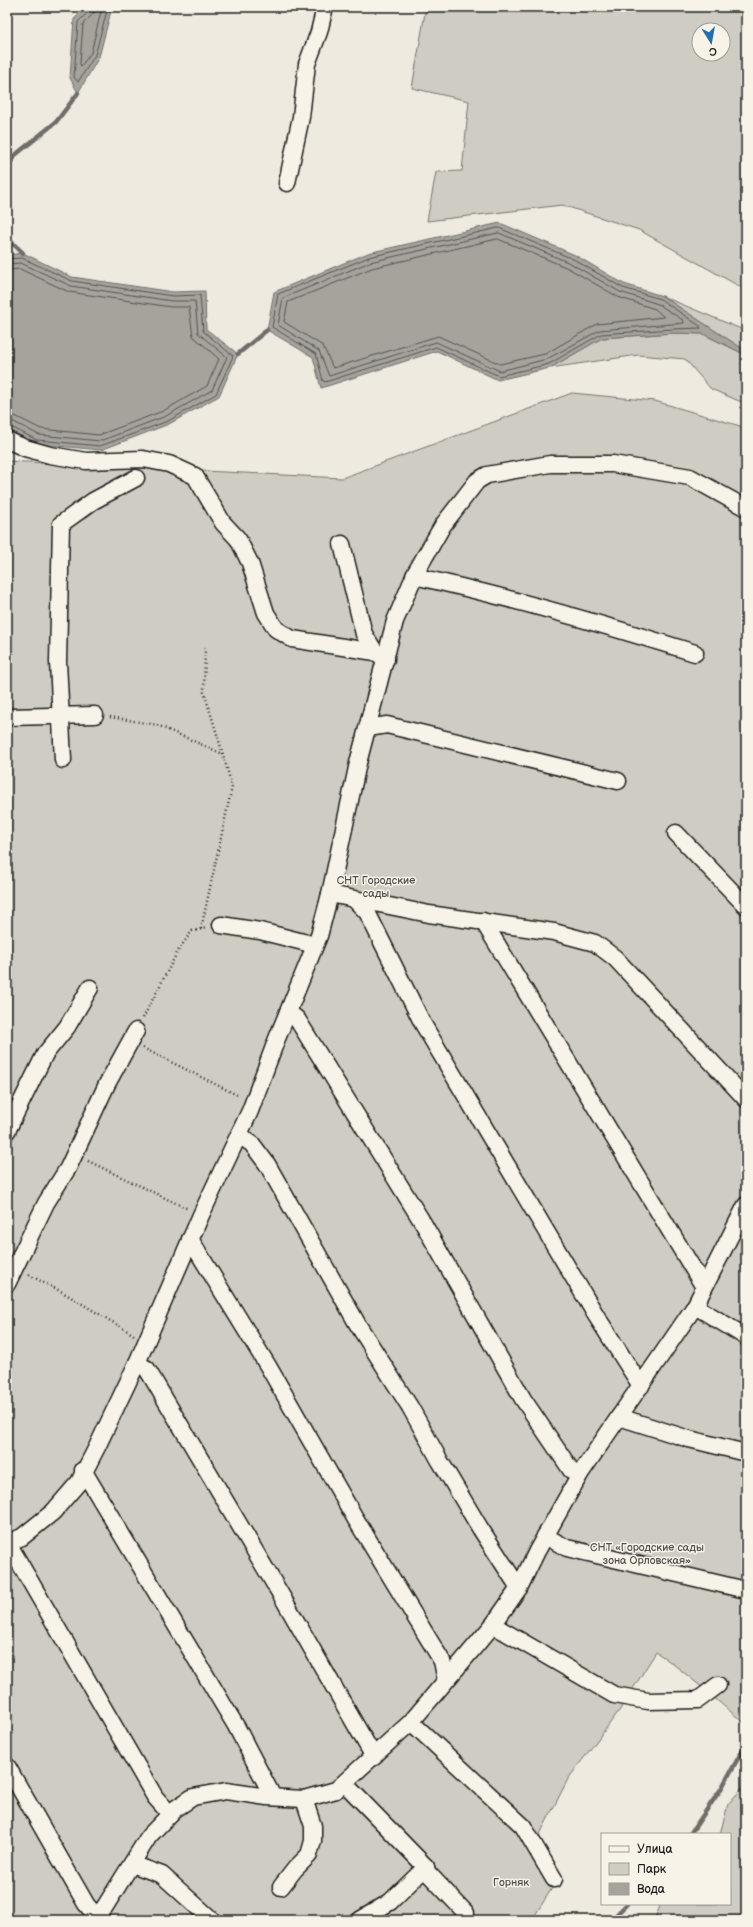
<svg xmlns="http://www.w3.org/2000/svg" width="753" height="1927" font-family="'Balsamiq Sans',sans-serif">
<style>
.green{fill:#cfccc3;stroke:#767470;fill-rule:evenodd}
.water{fill:#a6a39d;stroke:#6f6d69}
.lines{fill:none;stroke-linecap:round;stroke-linejoin:round}
.shore{stroke:#535250;stroke-width:1}
.stream{stroke:#6f6d69;stroke-width:4.5}
.minor-casing{stroke:#1c1c1c;stroke-width:19}
.path{stroke:#1c1c1c;stroke-width:2.5;stroke-dasharray:1 3;stroke-linecap:butt}
.minor{stroke:#f7f3e8;stroke-width:16}
.labels{text-anchor:middle;stroke-width:3;stroke-linejoin:round;paint-order:stroke}
.park-label{font-size:11px;fill:#52514e;stroke:#f7f3e8}
</style>
<rect width="100%" height="100%" fill="#eeeae0"/>
<filter id="ink" filterUnits="userSpaceOnUse"><feTurbulence type="fractalNoise" baseFrequency=".025" numOctaves="2"/><feDisplacementMap in="SourceGraphic" scale="8" xChannelSelector="R" yChannelSelector="G"/><feConvolveMatrix kernelMatrix="1 2 1 2 8 2 1 2 1" color-interpolation-filters="sRGB"/></filter>
<g filter="url(#ink)">
<g class="green">
<path d="M426 7H746V290L639 230 562 205 427 221 436 172 462 171 469 101 412 88ZM699 30H723V54H699Z"/>
<polygon points="662,296 746,331 746,351"/>
<polygon points="673,333 703,334 746,355 746,404 711,389 685,359 638,355 550,368 602,338"/>
<path d="M572 393 655 401 740 426 746 431V1724C716 1701 688 1673 656 1652L619 1711 568 1779 539 1836 559 1877 532 1920H7V461L342 478Z"/>
<polygon points="746,1784 746,1920 654,1920 661,1904 730,1904 730,1834 720,1834 728,1804"/>
</g>
<g class="water">
<polygon points="87,7 112,7 99,57 78,93 70,78 74,19"/>
<polygon points="500,223 575,255 624,284 662,296 746,351 746,355 703,334 673,333 602,338 550,368 498,380 437,351 321,388 313,357 267,330 274,292 368,253"/>
<polygon points="23,253 72,277 173,292 205,291 206,329 238,354 219,396 169,424 101,450 36,444 7,429 7,255"/>
</g>
<g class="lines">
<g class="shore">
<polyline points="90,7 89,11 78,22 74,77 78,82 95,55 108,7"/>
<polyline points="95,7 93,14 83,24 80,64 81,66 91,53 102,7"/>
<polygon points="499,228 573,259 623,288 660,299 700,326 701,328 673,329 601,334 549,364 499,376 436,347 325,382 323,381 316,354 272,327 278,294 369,257"/>
<polygon points="499,233 570,263 620,292 658,304 683,320 684,323 600,330 547,359 500,371 436,342 329,376 319,351 278,325 283,298 370,262"/>
<polygon points="498,239 568,268 618,297 655,309 664,317 597,324 545,354 500,364 438,336 333,368 323,346 284,322 288,302 372,268"/>
<polyline points="7,259 22,258 72,281 173,296 200,295 203,331 233,356 216,394 168,421 100,446 37,440 7,425"/>
<polyline points="7,264 21,263 71,286 172,301 195,301 198,333 227,357 212,390 166,416 100,441 39,435 12,421 7,420"/>
<polyline points="7,270 20,269 69,292 171,307 189,307 193,336 219,359 207,386 163,411 99,435 41,429 15,416 7,414"/>
</g>
<g class="stream">
<polyline points="7,170 14,156 56,122 78,93"/>
<polyline points="7,238 23,253"/>
<polyline points="238,354 267,330"/>
<polyline points="690,1834 721,1789 746,1744"/>
<polyline points="611,1920 627,1904"/>
</g>
<g class="minor-casing">
<g id="minor">
<polyline points="287,183 301,117 307,64 319,32 325,7"/>
<polyline points="7,440 25,448 50,455 86,461 143,459 169,464 195,476 223,523 238,539 250,563 266,613 276,629 292,639 375,652 386,659"/>
<polyline points="342,544 364,634 375,652"/>
<path d="M414 576C509 597 603 624 695 653"/>
<polyline points="7,717 95,715"/>
<polyline points="368,728 387,725 618,781"/>
<polyline points="63,760 58,662 61,524 93,501 136,478"/>
<polyline points="676,833 746,906"/>
<polyline points="330,894 358,763 395,621 416,572 443,525 477,481 487,475 550,464 613,464 690,477 746,508"/>
<polyline points="355,900 367,912 423,1024 597,1317 641,1386"/>
<polyline points="483,921 704,1287"/>
<polyline points="221,925 260,931 315,945"/>
<polyline points="288,1012 297,1019 423,1223 523,1399 571,1470 580,1474"/>
<polyline points="7,1131 45,1054 67,1027 90,988"/>
<polyline points="239,1135 252,1144 267,1164 358,1325 410,1407 440,1461 480,1528 519,1588"/>
<polyline points="190,1239 268,1366 355,1518 442,1661 446,1680"/>
<polyline points="7,1284 46,1203 68,1168 107,1084 136,1031"/>
<polyline points="695,1306 746,1337"/>
<polyline points="137,1363 147,1369 284,1600 374,1757"/>
<polyline points="619,1417 689,1439 746,1453"/>
<polyline points="83,1470 236,1726 273,1797"/>
<polyline points="545,1536 567,1548 746,1590"/>
<polyline points="7,1543 22,1537 53,1512 79,1482 97,1447 137,1363 201,1215 250,1111 276,1041 319,936 330,894 429,914 554,932 595,943 615,958 746,1099"/>
<polyline points="8,1543 155,1797 170,1814"/>
<polyline points="493,1625 614,1695 648,1701 698,1700 718,1685"/>
<polyline points="411,1722 523,1826 554,1879"/>
<polyline points="7,1766 86,1904 96,1916"/>
<polyline points="344,1783 426,1867 390,1902 360,1920"/>
<polyline points="132,1864 162,1875 212,1920"/>
<polyline points="426,1867 427,1872 466,1913"/>
<polyline points="281,1887 295,1869 309,1855 313,1841 313,1826 304,1799"/>
<polyline points="92,1920 104,1908 149,1836 175,1809 193,1797 226,1791 267,1797 304,1799 336,1790 411,1722 493,1625 519,1588 537,1551 580,1474 695,1306 746,1205"/>
</g>
</g>
<g class="path">
<polyline points="110,717 157,725 223,754 204,692 205,646"/>
<polyline points="201,929 232,787 223,754"/>
<polyline points="143,1018 178,951 192,931 207,928"/>
<polyline points="143,1048 239,1096"/>
<polyline points="88,1161 188,1209"/>
<polyline points="29,1275 64,1293 134,1335"/>
</g>
<use href="#minor" class="minor"/>
</g>
</g>
<g class="labels">
<g class="park-label">
<text x="376" y="884">СНТ Городские<tspan x="376" dy="13">сады</tspan></text>
<text x="647" y="1551">СНТ «Городские сады<tspan x="647" dy="13">зона Орловская»</tspan></text>
<text x="511" y="1886">Горняк</text>
</g>
</g>
<rect width="753" height="1927" fill="none" stroke="#f7f3e8" stroke-width="24"/>
<rect x="12" y="12" width="729" height="1903" fill="none" stroke="#1c1c1c" stroke-width="1.5" filter="url(#ink)"/>
<rect x="601" y="1833" width="130" height="72" fill="#f7f3e8" stroke="#9f9d96"/>
<rect x="609" y="1846" width="20" height="6" fill="#f7f3e8" stroke="#9f9d96"/>
<text x="637" y="1853" font-size="12" fill="#1c1c1c">Улица</text>
<rect x="609" y="1863" width="20" height="12" fill="#cfccc3" stroke="#9f9d96"/>
<text x="637" y="1873" font-size="12" fill="#1c1c1c">Парк</text>
<rect x="609" y="1883" width="20" height="12" fill="#a6a39d" stroke="#9f9d96"/>
<text x="637" y="1893" font-size="12" fill="#1c1c1c">Вода</text>
<g transform="translate(711 42) rotate(169)"><circle r="19" fill="#f7f3e8" stroke="#9f9d96"/>
<path d="M0-3L7 15L0 10L-7 15Z" fill="#1f6fb2"/>
<text y="-6" font-size="11" font-weight="bold" text-anchor="middle" fill="#1c1c1c">С</text>
</g>
</svg>
